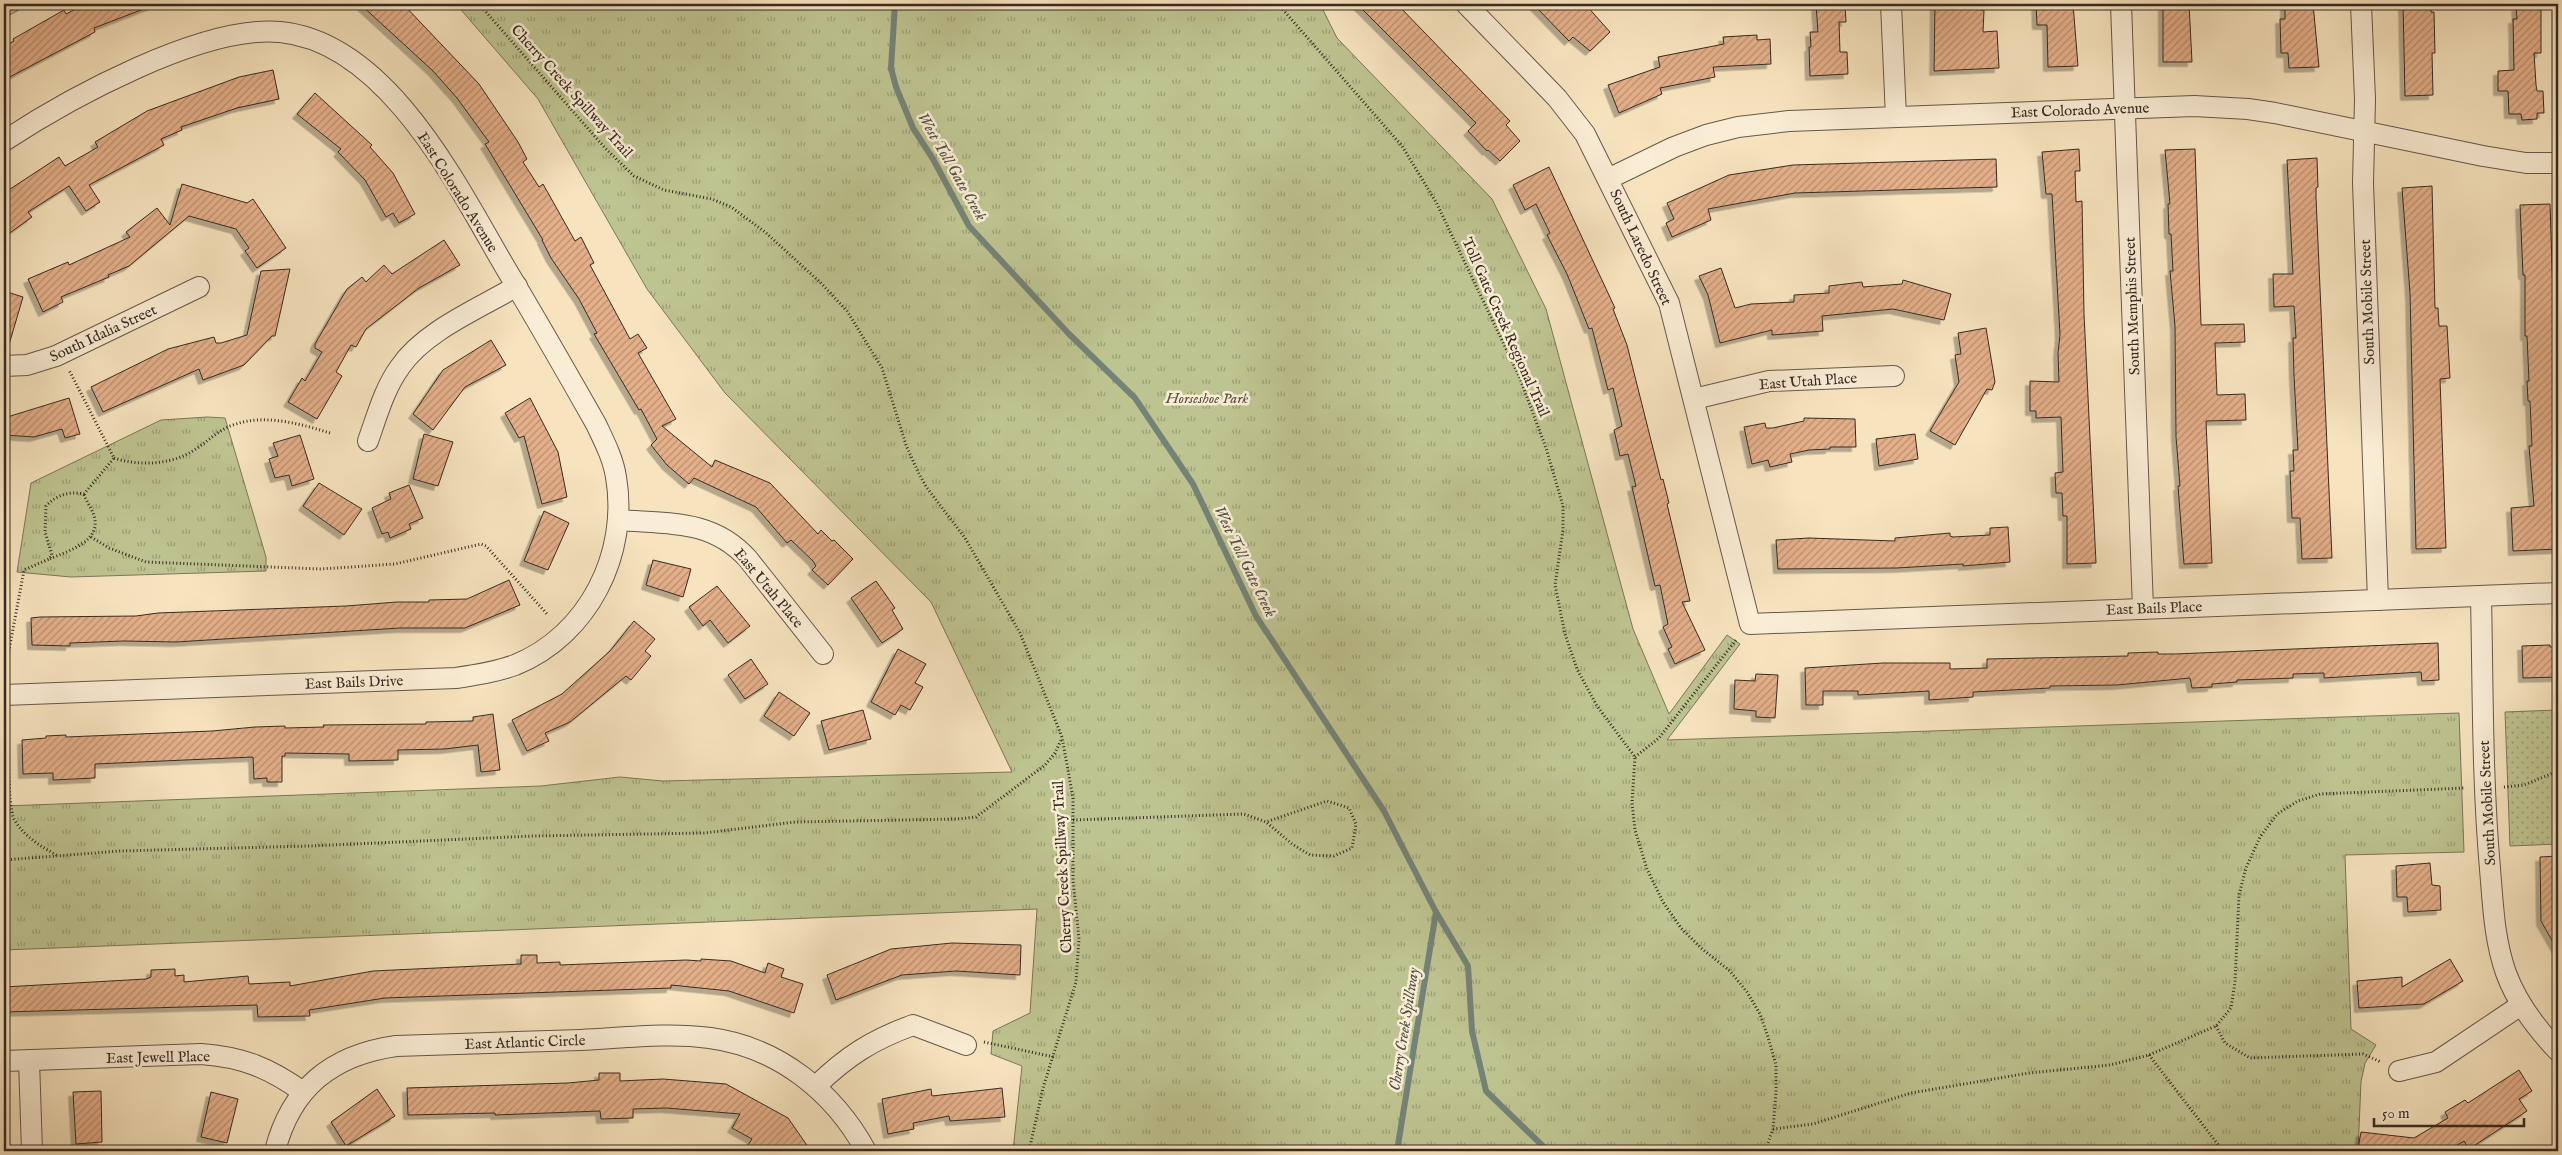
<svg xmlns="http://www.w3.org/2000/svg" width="2562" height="1155" font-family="'IM FELL English',serif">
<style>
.grass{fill:url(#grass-dots);stroke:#7a775a}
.park{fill:url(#park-tufts);stroke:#7a775a}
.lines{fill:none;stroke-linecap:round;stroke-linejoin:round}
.stream{stroke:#748377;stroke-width:6}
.building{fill:url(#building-hatch);stroke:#372a23;filter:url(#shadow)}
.street-casing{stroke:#67584a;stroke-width:22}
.path{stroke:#372a23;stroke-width:3;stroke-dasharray:1 2.5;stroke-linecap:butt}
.street{stroke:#faedd5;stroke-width:20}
.labels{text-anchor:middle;stroke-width:5;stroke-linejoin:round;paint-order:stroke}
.street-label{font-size:15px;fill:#372a23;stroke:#faedd5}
.park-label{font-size:15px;font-style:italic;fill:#59503e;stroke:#faedd5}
.water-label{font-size:16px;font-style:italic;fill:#504f46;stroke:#faedd5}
</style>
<defs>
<pattern id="grass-dots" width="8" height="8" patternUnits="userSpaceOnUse" patternTransform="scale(1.25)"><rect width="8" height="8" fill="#bec491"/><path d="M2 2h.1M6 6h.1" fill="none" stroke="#9b9f76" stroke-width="1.8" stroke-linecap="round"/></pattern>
<pattern id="park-tufts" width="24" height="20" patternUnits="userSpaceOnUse" patternTransform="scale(1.25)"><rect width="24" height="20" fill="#bec491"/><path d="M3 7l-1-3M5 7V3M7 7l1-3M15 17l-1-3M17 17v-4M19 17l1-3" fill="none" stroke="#9b9f76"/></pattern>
<pattern id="building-hatch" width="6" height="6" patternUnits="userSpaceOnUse" patternTransform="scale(1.25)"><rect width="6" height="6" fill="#e4af89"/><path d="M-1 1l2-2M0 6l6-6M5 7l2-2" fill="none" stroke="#ba8f70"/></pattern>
<filter id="shadow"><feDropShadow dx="-4.5" dy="4.5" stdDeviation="0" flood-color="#0004"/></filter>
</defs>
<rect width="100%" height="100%" fill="#f7e4bf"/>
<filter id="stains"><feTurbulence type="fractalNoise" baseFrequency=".004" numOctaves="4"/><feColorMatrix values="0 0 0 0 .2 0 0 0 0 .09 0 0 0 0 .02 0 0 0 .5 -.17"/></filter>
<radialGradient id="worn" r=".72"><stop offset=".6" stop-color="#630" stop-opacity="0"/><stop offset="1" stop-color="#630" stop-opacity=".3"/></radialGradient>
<polygon class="grass" points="2558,710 2558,844 2510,846 2505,712"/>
<g class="park">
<polygon points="4,4 30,4 4,18"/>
<polygon points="456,4 1320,4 1337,38 1492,199 1546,309 1633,629 1669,714 1727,635 1740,644 1667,740 2459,713 2464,852 2345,855 2351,1029 2376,1045 2365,1063 2361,1082 2358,1151 1013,1151 1022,1066 991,1054 993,1031 1030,1013 1037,909 4,950 4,806 541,786 620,777 663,781 1012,772 931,602 725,393 647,289 538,99"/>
<polygon points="207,417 225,418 266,557 266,571 71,577 17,572 31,483 161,420"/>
</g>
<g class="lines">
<g class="stream">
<polyline points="895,4 891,68 896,87 913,128 933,159 969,226 1069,334 1135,398 1193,484 1256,616 1384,811 1436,912 1468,966 1472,1031 1486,1091 1548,1151"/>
<polyline points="1397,1151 1436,912"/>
</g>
</g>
<g class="building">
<polygon points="86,4 154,5 94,28 95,32 4,80 4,47 14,41 13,39 64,10 66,14"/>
<polygon points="360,4 403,4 479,84 518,142 527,159 523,162 539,187 543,184 575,241 581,237 594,263 590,265 630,339 638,334 647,348 638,353 676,419 662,426 712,467 715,460 770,483 818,534 821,530 832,541 834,540 853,559 828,585 812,570 816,566 813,561 791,540 787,543 756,507 694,478 689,484 667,465 651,445 657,439 641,409 639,410 594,334 597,333 579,299 551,258 542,240 543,240 485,144 489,142 457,98 433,71"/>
<polygon points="1357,4 1397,4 1510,121 1506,125 1520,141 1500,161 1488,150 1487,151 1468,131 1476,123"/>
<polygon points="1533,4 1585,4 1610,32 1590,51 1573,37 1569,41"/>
<polygon points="1816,4 1845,4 1846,22 1839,22 1840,52 1847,52 1848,74 1810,76 1809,47 1811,47 1810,32 1818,32"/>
<polygon points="1935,4 1971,4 1971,9 1984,10 1983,32 1997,31 1999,68 1934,71"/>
<polygon points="2036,4 2073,4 2078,66 2048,67 2047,25 2037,25"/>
<polygon points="2163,4 2189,4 2192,62 2163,62"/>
<polygon points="2285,4 2313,4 2319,67 2289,68 2288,53 2281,53 2280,19 2285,19"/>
<polygon points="2403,4 2431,4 2431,12 2434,12 2435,53 2432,53 2433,95 2405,96"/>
<polygon points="2541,6 2541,53 2534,53 2536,85 2537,91 2543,91 2544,113 2537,113 2537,119 2522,120 2521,114 2509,114 2508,91 2498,91 2498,71 2514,70 2513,19 2517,19 2516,7"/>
<polygon points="1757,35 1757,40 1770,39 1771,64 1713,67 1715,77 1660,88 1662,94 1619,113 1608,85 1660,67 1658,57 1724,44 1723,37"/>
<polygon points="273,70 279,99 237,108 181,127 182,130 161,139 164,145 89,185 100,202 86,211 69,186 28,212 32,217 4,237 4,193 59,157 65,166 98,147 95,142 147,111 239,77"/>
<polygon points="315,93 372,145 370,147 393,173 415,214 399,223 393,213 386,217 365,180 338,152 341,149 297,114"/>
<polygon points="2079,149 2080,171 2075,171 2076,202 2082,201 2084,314 2096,563 2067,564 2067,516 2063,516 2062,493 2056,493 2055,473 2063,472 2061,417 2036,418 2036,411 2030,411 2030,381 2059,382 2058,353 2060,335 2052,194 2046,194 2042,152"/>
<polygon points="2195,149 2201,325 2244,324 2245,342 2215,343 2217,395 2245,394 2246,420 2206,421 2212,563 2184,564 2178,486 2180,486 2176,437 2175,326 2170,271 2173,271 2171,234 2169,234 2168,204 2170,204 2165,150"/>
<polygon points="2317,158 2318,187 2316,188 2316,198 2332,558 2302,559 2300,518 2292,518 2290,471 2294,471 2293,450 2298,450 2294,376 2293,338 2296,338 2294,306 2274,307 2273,274 2293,274 2287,160"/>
<polygon points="1996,159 1997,187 1795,193 1708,209 1711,220 1672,237 1666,223 1674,219 1667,203 1729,175 1793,165"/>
<polygon points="1549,167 1615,308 1613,309 1627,345 1661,480 1663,479 1669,503 1667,504 1690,601 1682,602 1705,650 1675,664 1668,649 1672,647 1663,627 1668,624 1660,585 1655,586 1632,487 1636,486 1628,454 1620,456 1614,430 1622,426 1613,388 1608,390 1592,328 1589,329 1567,274 1547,235 1550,233 1536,204 1525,210 1513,185"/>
<polygon points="182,184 247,203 253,199 286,248 257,268 245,251 249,248 236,229 189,216 129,266 108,275 109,277 61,297 63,302 43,312 28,279 68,262 69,265 130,237 126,232 157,208 170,225"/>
<polygon points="2432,186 2435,308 2438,308 2439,326 2447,326 2450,378 2440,379 2446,548 2416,549 2410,293 2402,188"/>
<polygon points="2550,204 2558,445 2558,492 2552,492 2553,526 2558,526 2558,549 2513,551 2511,508 2534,506 2529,446 2532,446 2530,401 2528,401 2527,381 2529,381 2527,336 2525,336 2525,275 2523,275 2520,205"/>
<polygon points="444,240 460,265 419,288 366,329 356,347 351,345 336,372 342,376 317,419 288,402 302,378 305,381 322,352 315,348 315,344 347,289 362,277 366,282 384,265 392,274"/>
<polygon points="1721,268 1735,308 1751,304 1794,302 1794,295 1829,293 1829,286 1862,282 1863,287 1902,284 1903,280 1951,294 1944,320 1893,309 1822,316 1823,331 1772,335 1772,330 1720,343 1708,295 1699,276"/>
<polygon points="290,269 275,336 272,336 244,365 203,380 199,369 103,412 91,387 168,349 214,337 216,343 221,343 247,335 261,271"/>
<polygon points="4,291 23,297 8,348 4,348"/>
<polygon points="1986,328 1995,382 1992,390 1987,389 1955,445 1930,431 1959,382 1955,355 1961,354 1958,333"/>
<polygon points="491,340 506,365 465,387 433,430 413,414 443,370"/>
<polygon points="69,398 80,434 65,438 62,429 34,437 4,435 4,418"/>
<polygon points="530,398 558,452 567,497 542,504 524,436 519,438 505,413"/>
<polygon points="1804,418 1855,419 1856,447 1830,447 1830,449 1809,450 1790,454 1792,462 1770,467 1768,460 1752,464 1744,427 1765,423 1766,428 1773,428 1804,421"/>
<polygon points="424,434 453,442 438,486 413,479"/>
<polygon points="1915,434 1918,459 1879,466 1876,439"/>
<polygon points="300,435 314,479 292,486 289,475 275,478 269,459 278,456 273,443"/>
<polygon points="319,483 362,509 344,535 303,506"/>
<polygon points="409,485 423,518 409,524 411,529 390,538 388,532 382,534 372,508 391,499 389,493"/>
<polygon points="544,511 569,523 548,570 524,561"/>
<polygon points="2008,527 2010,562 1963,566 1963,564 1897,568 1778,569 1776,540 1809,538 1895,541 1895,538 1950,533 1950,536 1953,537 1990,535 1990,528"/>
<polygon points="653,560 691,569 683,597 646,585"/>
<polygon points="509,580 520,605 465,628 400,628 176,642 124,641 70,643 70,646 32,645 31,618 40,617 136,616 158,613 346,606 397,602 429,602 429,600 467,599"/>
<polygon points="876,581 895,608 892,610 903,629 882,643 851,598"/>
<polygon points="717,586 750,626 728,643 710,620 703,626 689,607"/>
<polygon points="634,621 655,639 645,651 651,656 631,680 626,676 570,722 545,733 549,741 527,751 512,720 562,694 610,651"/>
<polygon points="2438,643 2439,680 2422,681 2421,672 2324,678 2324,673 2293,674 2293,678 2237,680 2237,682 2212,684 2212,687 2192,688 2190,678 2117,685 2050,686 2050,688 1973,692 1973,697 1929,700 1929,691 1858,695 1858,691 1823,691 1823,705 1806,705 1805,668 1883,663 1950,663 1950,669 1987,668 1987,659 2128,656 2128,653 2158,652 2158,654 2175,654"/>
<polygon points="2550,645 2550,647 2558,647 2558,677 2523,678 2522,646"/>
<polygon points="898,649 926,664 915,683 923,687 910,710 901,705 895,715 871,702"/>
<polygon points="751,659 768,684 745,699 728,675"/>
<polygon points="1756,674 1778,675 1775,718 1756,717 1756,711 1734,709 1735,680 1755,681"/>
<polygon points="779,692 810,713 794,736 764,716"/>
<polygon points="863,710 871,739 829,750 821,721"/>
<polygon points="493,714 500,770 481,772 478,745 445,749 398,750 398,760 349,761 349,754 285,753 285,756 282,756 282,782 267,782 267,778 254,779 253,757 95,764 95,778 53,780 53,773 23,774 22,740 46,738 46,736 66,735 66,737 212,731 255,727 285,726 285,728 324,727 323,725 426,724 426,722 473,721 473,717"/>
<polygon points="2558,856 2558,951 2541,921 2540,857"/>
<polygon points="2430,863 2432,885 2440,886 2441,910 2408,912 2407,897 2397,897 2396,866"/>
<polygon points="952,943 1021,945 1020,975 956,971 902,975 836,1000 827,975 891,949"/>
<polygon points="521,955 537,955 537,963 560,962 560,965 686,960 701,961 701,959 731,961 765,973 768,963 784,969 781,977 803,984 794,1013 729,991 671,985 671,988 385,998 309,1010 310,1016 258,1017 257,1005 4,1012 4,987 146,979 151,977 151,970 175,969 175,976 184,975 184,982 248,976 249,984 290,982 290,986 373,971 521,964"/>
<polygon points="2450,959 2463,981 2424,1004 2359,1008 2357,981 2402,977 2402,987"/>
<polygon points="2519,1070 2532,1091 2519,1099 2527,1111 2469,1149 2464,1141 2447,1151 2362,1151 2358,1149 2361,1132 2414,1138 2448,1118 2445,1112 2465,1100 2468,1103"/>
<polygon points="599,1073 620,1073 620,1081 663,1079 726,1084 788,1118 811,1151 759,1151 748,1145 752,1139 732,1128 740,1114 666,1108 633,1109 633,1118 601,1119 600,1111 495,1115 495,1113 408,1115 407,1088 568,1083 599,1080"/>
<polygon points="1002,1088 1005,1117 950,1121 949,1116 913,1123 914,1129 888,1134 882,1099 931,1089 932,1096"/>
<polygon points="377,1089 395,1116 346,1146 331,1122"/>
<polygon points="101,1091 102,1142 76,1144 73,1092"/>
<polygon points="211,1092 238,1099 227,1143 201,1137"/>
</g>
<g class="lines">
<g class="street-casing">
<g id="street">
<polyline points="1466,4 1557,98 1585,134 1669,303 1750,624 2558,593"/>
<polyline points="1891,4 1896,117"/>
<polyline points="2121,4 2143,609"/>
<polyline points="2361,4 2365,99 2363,183 2378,600"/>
<path d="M4 141C68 99 202 25 280 32 387 42 457 185 505 267 536 319 566 371 596 424 604 441 613 458 616 477 629 553 589 635 515 665 496 672 476 675 456 678L4 695"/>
<polyline points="1608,179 1674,147 1706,135 1738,127 1789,121 2194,106 2248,109 2275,113 2483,156 2526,163 2558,163"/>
<polyline points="4,366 27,365 56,356 199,287"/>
<polyline points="1694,399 1769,381 1894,376"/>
<path d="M368 441C377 416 384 389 400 367 424 331 480 308 517 286"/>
<path d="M619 520C668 524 712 519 748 559L823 654"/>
<path d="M2481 596C2483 687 2482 778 2490 869 2493 904 2494 939 2506 973 2517 1003 2536 1028 2558 1051"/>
<polyline points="29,1060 32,1151"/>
<path d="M4 1061 201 1054C243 1057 269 1068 303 1092"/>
<polyline points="2399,1071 2436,1062 2521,1005"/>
<path d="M816 1086C847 1056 872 1040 913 1025L966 1045"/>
<path d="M275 1151C291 1088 332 1055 396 1046 458 1044 519 1042 581 1040 623 1038 668 1032 710 1038 778 1047 834 1092 866 1151"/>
</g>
</g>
<g class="path">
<polyline points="479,4 605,148 634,176 664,190 712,199 731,207 765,232 821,283 847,311 882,368 906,445 918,472 927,488 965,538 1020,633 1062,737 1073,798 1073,880 1079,939 1076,982 1043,1088 1029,1151"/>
<polyline points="1278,4 1402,146 1436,202 1519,376 1546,448 1563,506 1563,530 1555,585 1565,634 1577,669 1597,706 1635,757 1632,803 1635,830 1647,869 1663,902 1681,928 1701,948 1730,971 1747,992 1760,1014 1768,1037 1776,1065 1776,1092 1773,1129 1765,1151"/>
<path d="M114 458C138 466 169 465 191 452 207 443 218 429 236 424 266 414 301 424 330 433"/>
<polyline points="91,537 109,548 146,562 321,569 395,564 481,544 486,546 547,614"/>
<path d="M50 559C67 551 102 542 94 516 92 508 86 502 84 494"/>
<path d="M5 672 24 570 49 559 52 555 45 532 46 506C57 495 68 491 84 494L114 458 69 370"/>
<path d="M8 714C9 735 7 804 14 819 23 836 42 847 58 856"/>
<polyline points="1635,757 1659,738 1737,639"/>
<polyline points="2504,787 2524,785 2558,771"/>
<polyline points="1073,820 1244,814 1266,822 1292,844 1310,855 1334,856 1352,848 1356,824 1349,808 1327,801 1266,822"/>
<polyline points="4,860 120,851 309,846 533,836 704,833 795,822 957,819 976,817 1045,765 1055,753 1062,738"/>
<polyline points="2216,1026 2225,1043 2250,1058 2363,1054 2381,1062"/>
<polyline points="984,1042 1054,1057"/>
<polyline points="2149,1055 2223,1151"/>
<polyline points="1773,1129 1813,1124 1911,1093 2029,1073 2110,1065 2149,1055 2216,1026 2231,1008 2235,982 2239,895 2246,868 2260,837 2277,814 2298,801 2320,794 2465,788"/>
</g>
<use href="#street" class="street"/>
</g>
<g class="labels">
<g class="street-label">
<text transform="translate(572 91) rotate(48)" y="5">Cherry Creek Spillway Trail</text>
<text transform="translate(2080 110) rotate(-2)" y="5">East Colorado Avenue</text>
<text transform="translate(458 192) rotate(58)" y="5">East Colorado Avenue</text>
<text transform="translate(1641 247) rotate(65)" y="5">South Laredo Street</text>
<text transform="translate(2367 302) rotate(-92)" y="5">South Mobile Street</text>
<text transform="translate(2132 306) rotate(-92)" y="5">South Memphis Street</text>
<text transform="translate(1506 327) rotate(66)" y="5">Toll Gate Creek Regional Trail</text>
<text transform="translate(103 333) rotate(-25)" y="5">South Idalia Street</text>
<text transform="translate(1808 381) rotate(-4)" y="5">East Utah Place</text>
<text transform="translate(769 588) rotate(50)" y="5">East Utah Place</text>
<text transform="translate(2154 608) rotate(-2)" y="5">East Bails Place</text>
<text transform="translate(354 682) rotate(-2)" y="5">East Bails Drive</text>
<text transform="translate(2487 803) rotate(-93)" y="5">South Mobile Street</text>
<text transform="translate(1062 867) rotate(-93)" y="5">Cherry Creek Spillway Trail</text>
<text transform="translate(525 1042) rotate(-2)" y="5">East Atlantic Circle</text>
<text transform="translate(158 1057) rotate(-1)" y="5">East Jewell Place</text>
</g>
<g class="park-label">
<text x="1207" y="403">Horseshoe Park</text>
</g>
<g class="water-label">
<text transform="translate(953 166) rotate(60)" y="6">West Toll Gate Creek</text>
<text transform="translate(1246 561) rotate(64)" y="6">West Toll Gate Creek</text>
<text transform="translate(1403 1029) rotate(-81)" y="6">Cherry Creek Spillway</text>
</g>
</g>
<rect width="2562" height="1155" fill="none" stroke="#f7e4bf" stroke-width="20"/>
<rect x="5" y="5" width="2552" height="1145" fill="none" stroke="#372a23" stroke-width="2.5"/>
<rect x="10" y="10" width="2542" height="1135" fill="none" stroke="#372a23"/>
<path d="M2374 1118v8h150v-8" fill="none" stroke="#372a23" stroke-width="2.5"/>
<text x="2382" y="1118" font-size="15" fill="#372a23" stroke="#faedd5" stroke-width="4" paint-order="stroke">50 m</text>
<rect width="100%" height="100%" filter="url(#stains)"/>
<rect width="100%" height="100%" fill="url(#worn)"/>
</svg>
